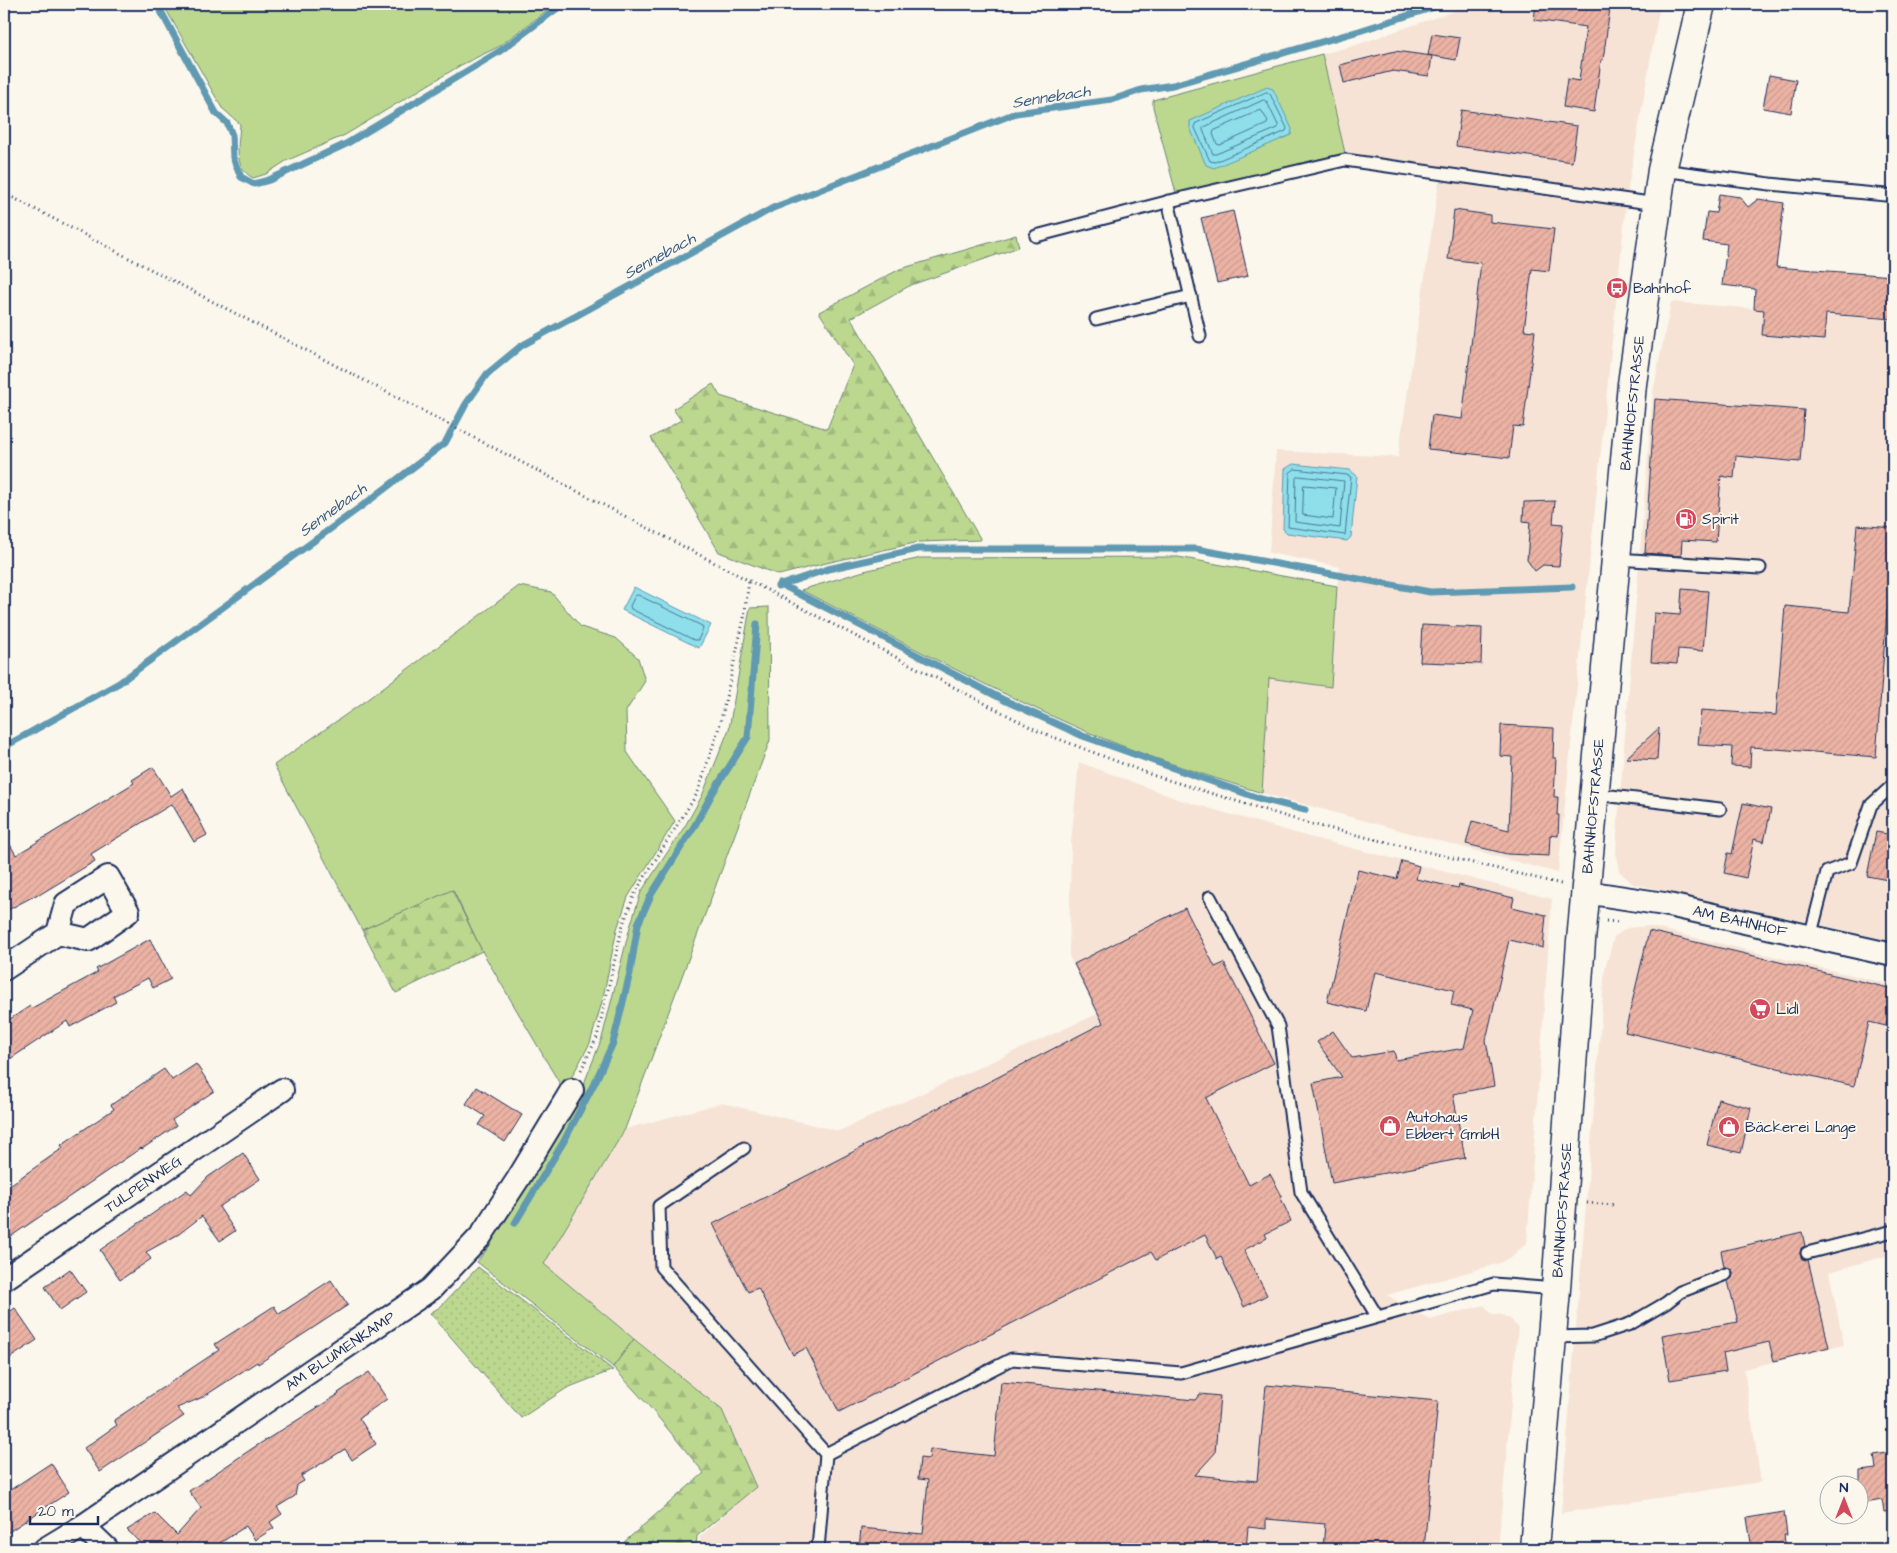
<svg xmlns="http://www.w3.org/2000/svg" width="1897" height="1553" font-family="'Architects Daughter',sans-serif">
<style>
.built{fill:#f6e3d6}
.grass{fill:#bcd88f;stroke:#6c8476}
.forest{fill:url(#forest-firs);stroke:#6c8476}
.park{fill:url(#park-dots);stroke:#6c8476}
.water{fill:#8edfea;stroke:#6099b2}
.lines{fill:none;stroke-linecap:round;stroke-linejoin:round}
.shore{stroke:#497596;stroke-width:1}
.stream{stroke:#6099b2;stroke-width:7}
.building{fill:url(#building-hatch);stroke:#1b2f5e}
.lane-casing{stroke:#1b2f5e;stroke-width:15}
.street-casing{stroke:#1b2f5e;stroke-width:26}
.secondary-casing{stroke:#1b2f5e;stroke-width:31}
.path{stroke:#1b2f5e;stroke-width:3;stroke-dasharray:1 4;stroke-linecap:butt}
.lane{stroke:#fbf7ec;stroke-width:11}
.street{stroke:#fbf7ec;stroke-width:22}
.secondary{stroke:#fbf7ec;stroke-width:28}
.labels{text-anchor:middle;stroke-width:4;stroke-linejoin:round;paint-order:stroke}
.poi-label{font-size:15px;fill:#1b2f5e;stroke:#fbf7ec;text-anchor:start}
.street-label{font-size:15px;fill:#1b2f5e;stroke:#fbf7ec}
.water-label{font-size:16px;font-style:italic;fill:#385b81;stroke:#fbf7ec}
</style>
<defs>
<pattern id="forest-firs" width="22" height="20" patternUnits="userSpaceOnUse" patternTransform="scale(1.25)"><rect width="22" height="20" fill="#bcd88f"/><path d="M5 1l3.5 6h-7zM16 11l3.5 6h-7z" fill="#a1ba7e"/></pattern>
<pattern id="park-dots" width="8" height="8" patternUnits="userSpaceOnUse" patternTransform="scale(1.25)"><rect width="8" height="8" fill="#bcd88f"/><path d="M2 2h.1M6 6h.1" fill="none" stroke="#a1ba7e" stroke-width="1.8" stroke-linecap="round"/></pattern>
<pattern id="building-hatch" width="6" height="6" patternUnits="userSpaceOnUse" patternTransform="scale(1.25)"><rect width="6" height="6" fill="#ecb3a4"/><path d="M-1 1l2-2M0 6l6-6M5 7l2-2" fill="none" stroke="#ca9a90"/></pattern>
</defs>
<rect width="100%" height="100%" fill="#fbf7ec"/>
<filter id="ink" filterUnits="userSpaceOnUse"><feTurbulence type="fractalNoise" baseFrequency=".02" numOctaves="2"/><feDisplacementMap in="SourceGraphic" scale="10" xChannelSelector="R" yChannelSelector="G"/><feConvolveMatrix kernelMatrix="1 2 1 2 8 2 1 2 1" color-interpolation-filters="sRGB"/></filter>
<g filter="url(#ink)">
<g class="built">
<polygon points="1474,4 1660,4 1627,194 1558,873 1262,793 1269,678 1331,687 1337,586 1340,567 1269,553 1276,451 1398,457 1441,168 1345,153 1322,54 1356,45"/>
<polygon points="1671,302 1893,320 1893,941 1633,884 1619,871 1616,854 1618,821 1653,392"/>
<polygon points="1079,762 1180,800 1309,837 1552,899 1527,1243 1512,1256 1500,1263 1387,1295 1430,1320 1484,1305 1492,1314 1502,1315 1510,1319 1518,1327 1498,1549 700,1549 700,1537 756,1486 722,1410 544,1264 625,1129 722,1103 839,1131 1097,1014 1069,956 1071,842"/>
<polygon points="1647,926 1893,985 1893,1254 1829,1272 1844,1345 1744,1369 1761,1482 1561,1513 1605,969 1614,937 1627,928"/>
</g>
<g class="grass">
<path d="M163 4H556L498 47 461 65 345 135 286 161 266 174 253 178C232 166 239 145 240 124L222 108Z"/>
<polygon points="1322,54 1345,153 1176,193 1153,107 1153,100"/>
<path d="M1178 557 1337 586 1331 687 1269 678 1262 793C1202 774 1141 755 1083 730 987 688 895 638 801 590L864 571 921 558Z"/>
<polygon points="519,586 551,592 581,627 616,638 638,658 645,681 626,711 627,752 675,821 628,897 617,929 602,1002 590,1043 564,1091 482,951 453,890 362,930 274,765 361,704"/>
<polygon points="769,607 770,740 625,1129 544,1264 634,1339 613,1367 477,1262 491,1244 501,1222 579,1096 602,1038 630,927 641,892 685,826 702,796 729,729 750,608"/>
</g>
<g class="forest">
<polygon points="1016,235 1019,247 911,285 851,318 981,540 919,542 826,563 779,575 719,552 651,438 681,420 673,409 713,384 720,396 827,429 853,365 819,312 900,269"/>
<polygon points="452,890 482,951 396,993 362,930"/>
<polygon points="634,1339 722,1410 756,1487 697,1536 696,1549 616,1549 704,1473 648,1405 613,1367"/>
</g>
<polygon class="park" points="478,1267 613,1370 567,1388 521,1418 430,1313 440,1307"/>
<g class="water">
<polygon points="1267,87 1273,89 1292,129 1291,135 1214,168 1206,165 1190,128 1190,121"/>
<polygon points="1293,464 1350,470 1357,476 1351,537 1347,541 1287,533 1283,529 1285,469"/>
<polygon points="634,587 711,625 699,648 622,610"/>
</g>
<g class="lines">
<g class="shore">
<polygon points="1267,92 1270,94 1287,128 1286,131 1215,162 1210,161 1195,128 1195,124"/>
<polygon points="1264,100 1267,102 1278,125 1278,128 1216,154 1213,154 1203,130 1203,128"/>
<polygon points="1261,110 1268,121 1267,124 1220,145 1217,144 1213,134 1214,131"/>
<polygon points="1295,469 1347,475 1351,477 1345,535 1288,527 1290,473"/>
<polygon points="1299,476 1344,481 1340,528 1295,522 1296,478"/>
<polygon points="1304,485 1336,488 1333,519 1303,515"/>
<polygon points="638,595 702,626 703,629 698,640 694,640 631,609 630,606 635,596"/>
</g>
<g class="stream">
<polyline points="157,4 216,113 227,123 232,135 233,158 241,177 254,184 269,180 346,144 500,51 563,4"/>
<polyline points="4,5 6,4"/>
<polyline points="780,584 1004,700 1083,736 1261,799 1305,810"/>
<polyline points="778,586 828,569 918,549 1196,549 1430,592 1572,587"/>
<polyline points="4,747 119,683 370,500 445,443 466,404 487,374 521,346 773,208 1016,113 1112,100 1141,90 1173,85 1359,31 1444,4"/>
<polyline points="515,1223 564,1141 596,1080 613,1043 630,973 638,924 651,895 695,825 712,794 748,737 757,624"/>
</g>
</g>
<g class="building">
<polygon points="1536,4 1579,4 1610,8 1603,60 1601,60 1594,112 1563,107 1567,79 1579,81 1586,27 1534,20"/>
<polygon points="1432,34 1460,38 1456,60 1428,55"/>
<polygon points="1395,51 1432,56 1429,76 1393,71 1344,83 1340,65"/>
<polygon points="1769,75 1796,80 1791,113 1763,108"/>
<polygon points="1461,110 1577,126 1572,162 1456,146"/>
<polygon points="1719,194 1740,197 1748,207 1758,199 1784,203 1776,267 1893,276 1893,319 1826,314 1824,340 1762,335 1764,310 1754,309 1755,289 1722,285 1727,244 1703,241 1707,212 1716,213"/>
<polygon points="1454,210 1490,215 1490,222 1554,229 1549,271 1532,269 1524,330 1535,331 1523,427 1513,426 1509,458 1428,449 1432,415 1462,419 1481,263 1448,259"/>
<polygon points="1233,211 1248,276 1217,283 1201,218"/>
<polygon points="1655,399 1804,410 1800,462 1736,456 1734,478 1721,476 1716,542 1682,540 1681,556 1645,553"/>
<polygon points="1555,501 1553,523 1563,524 1559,566 1543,565 1535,571 1527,560 1530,522 1523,521 1524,502"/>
<polygon points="1857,525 1893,528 1893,610 1887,610 1876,757 1751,747 1750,767 1731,766 1732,747 1698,745 1701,710 1776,715 1785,606 1849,612"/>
<polygon points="1682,589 1708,591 1703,651 1678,649 1677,664 1651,662 1654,613 1680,615"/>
<polygon points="1422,625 1482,628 1481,664 1420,662"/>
<polygon points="1501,725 1554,728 1553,758 1556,758 1554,797 1558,797 1557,815 1559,815 1558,836 1550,835 1549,856 1507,854 1466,844 1472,821 1509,830 1512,757 1500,756"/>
<polygon points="1659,728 1657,760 1626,758"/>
<polygon points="153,767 171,796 183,788 207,835 194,842 172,804 91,854 95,861 39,895 38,894 4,912 4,834 16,855 134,783 132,780"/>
<polygon points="1743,803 1771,809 1764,842 1754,839 1746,878 1724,873 1728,853 1732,854"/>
<polygon points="1876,832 1893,835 1893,881 1867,876"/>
<polygon points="1402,861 1419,866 1416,879 1458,888 1459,885 1514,898 1512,907 1546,915 1543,948 1509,940 1486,1040 1494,1086 1453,1094 1465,1158 1332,1183 1313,1083 1342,1077 1317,1042 1333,1031 1352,1058 1394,1051 1396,1060 1464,1048 1473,1010 1451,1005 1454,990 1375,972 1366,1011 1327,1002 1358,870 1397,879"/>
<polygon points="1185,908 1215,967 1224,963 1274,1063 1206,1098 1249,1185 1270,1174 1282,1196 1280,1196 1291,1221 1265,1234 1267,1238 1244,1250 1267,1295 1244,1307 1221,1257 1217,1259 1205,1235 1156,1260 1151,1252 839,1412 806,1348 793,1355 758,1288 748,1292 713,1224 1103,1023 1074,964"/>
<polygon points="1649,931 1893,989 1893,997 1886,1026 1869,1022 1854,1086 1625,1032"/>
<polygon points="150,939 171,979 153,988 148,978 113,996 116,1002 70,1027 67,1021 4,1063 4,1023 30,1006 32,1008 98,972 96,969"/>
<polygon points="196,1064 214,1091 172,1120 176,1126 142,1149 141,1148 4,1241 4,1189 63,1148 61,1145 114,1109 111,1105 164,1069 172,1080"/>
<polygon points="477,1087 522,1115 505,1142 479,1125 485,1116 466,1104"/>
<polygon points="1718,1099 1751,1108 1741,1153 1707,1145"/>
<polygon points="243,1153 260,1179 219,1207 235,1231 220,1241 202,1216 179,1234 146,1252 151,1259 120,1280 100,1250 187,1190 191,1195 208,1177"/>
<polygon points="1802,1232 1805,1246 1801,1248 1800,1254 1802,1259 1808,1260 1829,1347 1774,1361 1769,1342 1723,1353 1726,1371 1670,1380 1662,1335 1738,1322 1728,1281 1732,1278 1733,1272 1730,1268 1724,1267 1721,1251"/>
<polygon points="70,1269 86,1292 60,1310 45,1287"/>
<polygon points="331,1280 348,1305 258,1364 257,1362 203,1397 177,1408 184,1416 100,1472 84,1448 117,1425 114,1420 219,1350 215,1344 274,1306 279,1314"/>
<polygon points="15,1308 37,1340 4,1362 4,1316"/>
<polygon points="369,1372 387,1399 359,1418 376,1444 352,1460 345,1449 301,1476 304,1481 297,1485 295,1496 277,1507 282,1514 270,1522 274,1528 255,1540 246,1526 211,1549 148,1549 127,1530 155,1513 177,1535 201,1508 189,1491 253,1448 339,1394 338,1393"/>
<polygon points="1001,1382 1195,1400 1200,1394 1220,1396 1215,1453 1195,1475 1257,1481 1266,1385 1438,1401 1424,1549 1323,1549 1325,1524 1266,1519 1266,1529 1248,1527 1246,1549 859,1549 861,1528 923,1534 928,1480 918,1479 920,1458 929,1459 930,1449 994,1456"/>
<polygon points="1893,1452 1893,1511 1884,1512 1882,1500 1860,1504 1860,1471 1876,1469 1874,1455"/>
<polygon points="51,1463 69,1492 4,1535 4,1494"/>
<polygon points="1784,1512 1787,1535 1784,1535 1786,1549 1752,1549 1747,1518"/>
</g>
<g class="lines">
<g class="lane-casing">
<g id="lane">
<polyline points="1662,170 1770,184 1886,195"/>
<polyline points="1168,201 1200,336"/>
<polyline points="1036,236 1178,199 1345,160 1657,204"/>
<polyline points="1096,319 1191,296"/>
<polyline points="1616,559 1760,568"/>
<polyline points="1594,794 1720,809"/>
<polyline points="1210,897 1278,1026 1301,1192 1377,1316"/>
<polyline points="1810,937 1827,872 1851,863 1871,805 1893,785"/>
<polyline points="744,1148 659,1206 661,1267 826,1454 818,1549"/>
<polyline points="1807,1253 1893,1231"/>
<polyline points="1552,1337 1593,1336 1630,1324 1666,1303 1680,1292 1726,1274"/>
<polyline points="826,1454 1012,1359 1181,1373 1494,1284 1556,1289"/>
</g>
</g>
<g class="street-casing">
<g id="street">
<polyline points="1585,892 1664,904 1893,955"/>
<polyline points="4,969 58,933 66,904 108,877 128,912 88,940 58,933"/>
<polyline points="4,1279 282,1090"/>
<polyline points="83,1526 107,1549"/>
<polyline points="45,1549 83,1526 431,1289 480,1237 518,1179 572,1090"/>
</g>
</g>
<g class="secondary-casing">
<polyline id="secondary" points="1534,1549 1556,1289 1581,941 1632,384 1662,170 1701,4"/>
</g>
<g class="path">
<polyline points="4,193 1038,731 1152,775 1307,823 1561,884"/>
<polyline points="1606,921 1620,922"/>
<polyline points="581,1070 597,1037 623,924 636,891 698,792 720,724 744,618 749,581"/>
<polyline points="1587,1203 1614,1205"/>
</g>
<use href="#lane" class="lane"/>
<use href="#street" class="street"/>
<use href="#secondary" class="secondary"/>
</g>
</g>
<defs>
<g id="bus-disc" transform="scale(1.125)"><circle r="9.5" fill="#d1495b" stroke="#fbf7ec"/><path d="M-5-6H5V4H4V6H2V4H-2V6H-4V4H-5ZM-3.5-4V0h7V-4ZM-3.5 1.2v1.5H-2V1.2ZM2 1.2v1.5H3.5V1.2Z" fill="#fff"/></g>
<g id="fuel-disc" transform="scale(1.125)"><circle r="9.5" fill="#d1495b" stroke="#fbf7ec"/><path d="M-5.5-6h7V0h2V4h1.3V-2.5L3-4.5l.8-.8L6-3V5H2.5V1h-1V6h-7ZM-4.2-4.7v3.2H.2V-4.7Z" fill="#fff"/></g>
<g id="supermarket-disc" transform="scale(1.125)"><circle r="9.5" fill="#d1495b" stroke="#fbf7ec"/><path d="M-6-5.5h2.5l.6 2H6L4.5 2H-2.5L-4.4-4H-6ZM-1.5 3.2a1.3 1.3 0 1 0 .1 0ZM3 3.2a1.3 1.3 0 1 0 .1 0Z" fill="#fff"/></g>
<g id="shop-disc" transform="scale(1.125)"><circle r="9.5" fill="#d1495b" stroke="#fbf7ec"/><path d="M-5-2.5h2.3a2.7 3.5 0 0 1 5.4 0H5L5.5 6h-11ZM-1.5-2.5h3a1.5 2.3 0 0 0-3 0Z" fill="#fff"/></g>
</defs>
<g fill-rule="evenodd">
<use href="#bus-disc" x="1617" y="288"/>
<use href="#fuel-disc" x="1686" y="519"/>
<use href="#supermarket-disc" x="1760" y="1009"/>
<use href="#shop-disc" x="1390" y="1126"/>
<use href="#shop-disc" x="1729" y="1127"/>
</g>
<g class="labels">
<g class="poi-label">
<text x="1633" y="293">Bahnhof</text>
<text x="1702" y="524">Spirit</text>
<text x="1776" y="1014">Lidl</text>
<text x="1406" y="1122">Autohaus<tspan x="1406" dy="17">Ebbert GmbH</tspan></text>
<text x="1745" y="1132">Bäckerei Lange</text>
</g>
<g class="street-label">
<text transform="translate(1632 403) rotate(-84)" y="5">BAHNHOFSTRASSE</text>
<text transform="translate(1593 806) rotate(-85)" y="5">BAHNHOFSTRASSE</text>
<text transform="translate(1740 921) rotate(13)" y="5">AM BAHNHOF</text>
<text transform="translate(143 1184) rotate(-34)" y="5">TULPENWEG</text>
<text transform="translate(1562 1210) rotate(-86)" y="5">BAHNHOFSTRASSE</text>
<text transform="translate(340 1351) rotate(-34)" y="5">AM BLUMENKAMP</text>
</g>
<g class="water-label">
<text transform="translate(1051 96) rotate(-9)" y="6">Sennebach</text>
<text transform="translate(659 255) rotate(-29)" y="6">Sennebach</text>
<text transform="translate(332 509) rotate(-36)" y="6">Sennebach</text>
</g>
</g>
<rect width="1897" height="1553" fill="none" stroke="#fbf7ec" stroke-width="20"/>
<rect x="10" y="10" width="1877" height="1533" fill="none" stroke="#1b2f5e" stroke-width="2" filter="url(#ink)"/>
<g transform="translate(1844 1500)"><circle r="24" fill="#fbf7ec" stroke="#a1a7b3"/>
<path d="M0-4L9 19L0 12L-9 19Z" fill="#d1495b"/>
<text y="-8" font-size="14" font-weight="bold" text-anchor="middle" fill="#1b2f5e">N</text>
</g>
<path d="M30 1516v8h68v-8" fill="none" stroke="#1b2f5e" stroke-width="2.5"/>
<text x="38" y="1516" font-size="15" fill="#1b2f5e" stroke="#fbf7ec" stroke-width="4" paint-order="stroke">20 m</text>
</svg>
